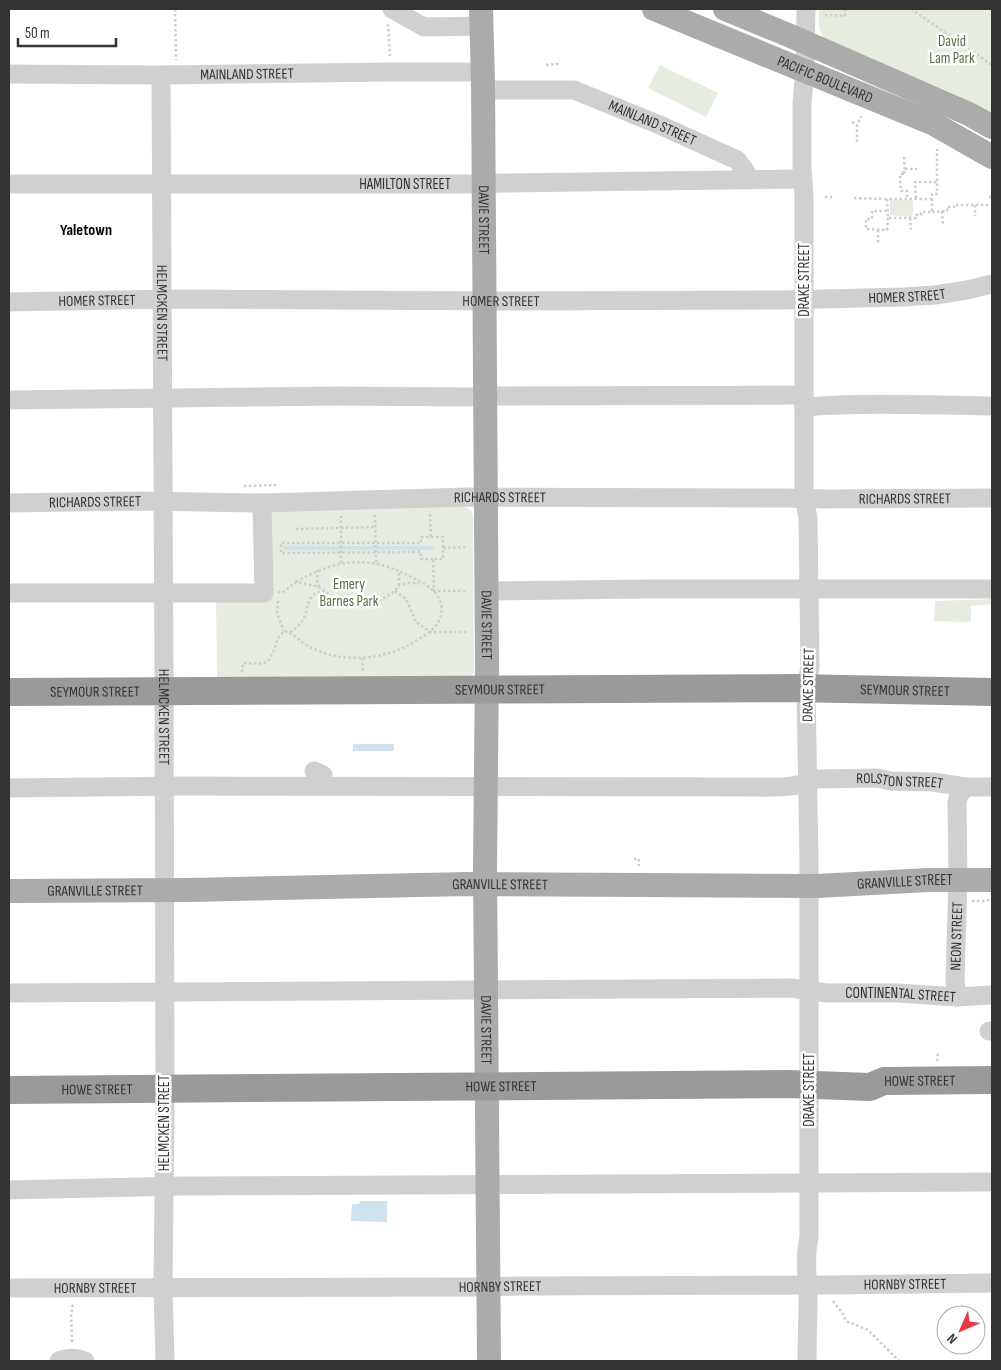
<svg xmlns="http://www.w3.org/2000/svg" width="1001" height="1370" font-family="'Sofia Sans Condensed',sans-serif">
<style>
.green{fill:#e6ecdf}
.water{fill:#cfe2ee}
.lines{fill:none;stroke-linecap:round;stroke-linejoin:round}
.stream{stroke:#cfe2ee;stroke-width:4}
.path{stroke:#cdcdcd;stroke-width:2.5;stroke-dasharray:2.5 2.5;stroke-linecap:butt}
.minor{stroke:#d0d0d0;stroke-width:19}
.major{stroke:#ababab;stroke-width:24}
.highway{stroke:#9a9a9a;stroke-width:28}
.labels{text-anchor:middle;stroke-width:5;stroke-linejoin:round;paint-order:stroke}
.park-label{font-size:15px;fill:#56703f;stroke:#fff}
.street-label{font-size:15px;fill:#333;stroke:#fff}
.neighbourhood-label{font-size:16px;font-weight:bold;fill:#000;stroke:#fff}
</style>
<rect width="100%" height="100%" fill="#fff"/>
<g class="green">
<path d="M819 9H992V113L957 95 827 40C817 32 819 21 819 9Z"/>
<polygon points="660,65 718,93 706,117 648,88"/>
<polygon points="890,200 913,200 913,215 911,215 910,217 890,215"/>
<polygon points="463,506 471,510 473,516 474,669 474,673 470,676 217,679 216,593 264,592 262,509"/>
<polygon points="991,599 991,604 971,606 971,622 934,621 935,601"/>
</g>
<g class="water">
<rect x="353" y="744" width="41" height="7"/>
<polygon points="360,1201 387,1201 387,1222 351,1221 352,1204 359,1204"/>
</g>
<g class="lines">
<polyline class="stream" points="285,548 433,548"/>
<g class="path">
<polyline points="175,9 176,60"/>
<polyline points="911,9 992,65"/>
<polyline points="825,15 845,16 845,9"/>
<polyline points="388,24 390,56"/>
<polyline points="546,65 557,64 560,61"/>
<polyline points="852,122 857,125"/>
<polyline points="857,142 857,126 861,116"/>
<polyline points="904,157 905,172 902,172 903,174 900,174 901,191 907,191 907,199"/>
<polyline points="905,169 917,169"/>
<polyline points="825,197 832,197"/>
<polyline points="989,197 992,197"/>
<polyline points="854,198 887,199"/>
<polyline points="916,198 915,182 937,182"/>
<polyline points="932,199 887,199 888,218 916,218 916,215 921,215 921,212 932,212 932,194 937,194 937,149"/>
<polyline points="975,205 975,216"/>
<polyline points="887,211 872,211 872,219 866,219 866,229 887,230 888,218"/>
<polyline points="942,211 943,226"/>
<polyline points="932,212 947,211 947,207 954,207 954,205 992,205"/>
<polyline points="910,218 911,230"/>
<polyline points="878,230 878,244"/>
<polyline points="244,486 278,485"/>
<polyline points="430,514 431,537"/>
<polyline points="375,515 376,563"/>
<polyline points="296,529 376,527"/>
<polyline points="443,548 467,547"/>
<polyline points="433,559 421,559 421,552 281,553 281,543 421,543 421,537 443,537 443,559 433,559 434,591 468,591"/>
<polyline points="341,563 341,516"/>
<polyline points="318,570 317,583 319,587"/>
<path d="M296 582C331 562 361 555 399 571V585"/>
<polyline points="395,591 406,599 416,622 430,632 469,632"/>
<polyline points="278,592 282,593 296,582 319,587 332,597 355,604 369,603 381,600 395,591 399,585 409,583 419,583"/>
<polyline points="278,601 277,613 284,631"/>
<path d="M290 632C297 628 304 621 306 613 309 600 309 595 323 591"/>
<polyline points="362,658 363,671"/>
<path d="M242 672 243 663 262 664 269 660 274 650 278 638 284 631C293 633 296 638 303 643 310 648 323 653 331 655 362 662 393 656 419 639 430 632 439 626 441 614 446 590 417 580 399 571"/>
<polyline points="634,859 639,859 639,866"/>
<polyline points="972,901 984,901 992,899"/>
<polyline points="937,1061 938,1052"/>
<polyline points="833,1301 843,1314 846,1321 868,1330 899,1361"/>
<polyline points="72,1342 71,1317 73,1303"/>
</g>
<g class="minor">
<polyline points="392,9 424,27 481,26"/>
<path d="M806 9 805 71 802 102V168L804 195V498L808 518 810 667 806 688 809 863V1238C804 1258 808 1279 808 1299 808 1320 807 1341 807 1361"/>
<path id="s1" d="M9 74 161 75 389 72H483"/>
<path id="s2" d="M161 75 164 674 165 1106 163 1288 165 1361"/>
<path id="s3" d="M483 90H574L662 126 737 160 744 169 750 180"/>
<path id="s4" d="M9 184H484L501 183 802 179"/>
<path id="s5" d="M9 302 177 299 502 301 783 300 903 297 935 295 967 290 992 284"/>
<polyline points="9,400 337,396 467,397 500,396 804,395"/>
<path d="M804 407C866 402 930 405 992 406"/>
<path id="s6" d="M9 503 141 501 262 503 467 497 785 498 825 499 992 498"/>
<polyline points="486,591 648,589 992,589"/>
<polyline points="9,593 264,593 262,503"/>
<polyline points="314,771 323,775"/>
<path id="s7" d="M9 788 181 786 749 787C771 787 796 789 816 779L877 778 891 781 933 782 966 787H992"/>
<path id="s8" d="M9 993 791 988 826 993H898L957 997 992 995"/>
<path id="s9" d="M957 997 955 981 958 880 957 802 959 795 966 787"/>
<polyline points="989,1031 992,1031"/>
<polyline points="9,1190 182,1186 992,1182"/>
<path id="s10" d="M9 1288 473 1287 520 1286 829 1285 992 1283"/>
<path d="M59 1361C68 1357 75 1357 85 1361"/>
</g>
<g class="major">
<path id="s11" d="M481 9 483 81 487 668 485 868 489 1361"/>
<path id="s12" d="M654 9 934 124 992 157"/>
<polyline points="725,9 786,34 969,114 992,127"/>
<path id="s13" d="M9 891 190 890 468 884 817 886 928 880H992"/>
</g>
<g class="highway">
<path id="s14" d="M9 692 794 688 992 692"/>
<path id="s15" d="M9 1090 788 1084 870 1087 884 1081 992 1080"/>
</g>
</g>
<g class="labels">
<g class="park-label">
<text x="952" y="46">David<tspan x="952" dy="17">Lam Park</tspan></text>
<text x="349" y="589">Emery<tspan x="349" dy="17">Barnes Park</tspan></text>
</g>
<g class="street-label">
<text dy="5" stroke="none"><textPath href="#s1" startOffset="238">MAINLAND STREET</textPath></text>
<text dy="5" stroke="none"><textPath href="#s12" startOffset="185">PACIFIC BOULEVARD</textPath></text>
<text dy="5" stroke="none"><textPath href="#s3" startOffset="176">MAINLAND STREET</textPath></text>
<text dy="5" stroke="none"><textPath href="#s4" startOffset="396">HAMILTON STREET</textPath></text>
<text dy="5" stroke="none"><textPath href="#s11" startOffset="211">DAVIE STREET</textPath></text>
<text transform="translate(804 280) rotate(-90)" y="5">DRAKE STREET</text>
<text dy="5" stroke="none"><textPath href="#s5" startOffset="898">HOMER STREET</textPath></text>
<text dy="5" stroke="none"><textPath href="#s5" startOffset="88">HOMER STREET</textPath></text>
<text dy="5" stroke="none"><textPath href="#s5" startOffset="492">HOMER STREET</textPath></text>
<text dy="5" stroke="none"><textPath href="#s2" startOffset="238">HELMCKEN STREET</textPath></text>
<text dy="5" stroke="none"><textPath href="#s6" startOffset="491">RICHARDS STREET</textPath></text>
<text dy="5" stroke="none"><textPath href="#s6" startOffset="896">RICHARDS STREET</textPath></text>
<text dy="5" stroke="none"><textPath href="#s6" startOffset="86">RICHARDS STREET</textPath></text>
<text dy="5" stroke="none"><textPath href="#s11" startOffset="616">DAVIE STREET</textPath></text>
<text transform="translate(808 685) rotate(-89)" y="5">DRAKE STREET</text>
<text dy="5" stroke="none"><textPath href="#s14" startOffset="491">SEYMOUR STREET</textPath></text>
<text dy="5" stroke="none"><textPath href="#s14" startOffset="896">SEYMOUR STREET</textPath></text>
<text dy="5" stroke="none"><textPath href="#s14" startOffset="86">SEYMOUR STREET</textPath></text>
<text dy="5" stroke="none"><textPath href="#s2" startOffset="642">HELMCKEN STREET</textPath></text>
<text dy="5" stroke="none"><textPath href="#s7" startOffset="892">ROLSTON STREET</textPath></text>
<text dy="5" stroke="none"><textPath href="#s13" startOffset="896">GRANVILLE STREET</textPath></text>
<text dy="5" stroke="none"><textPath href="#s13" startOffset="491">GRANVILLE STREET</textPath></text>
<text dy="5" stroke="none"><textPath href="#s13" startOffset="86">GRANVILLE STREET</textPath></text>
<text dy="5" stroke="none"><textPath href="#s9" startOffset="61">NEON STREET</textPath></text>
<text dy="5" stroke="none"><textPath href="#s8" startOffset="892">CONTINENTAL STREET</textPath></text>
<text dy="5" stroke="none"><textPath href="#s11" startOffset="1021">DAVIE STREET</textPath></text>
<text dy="5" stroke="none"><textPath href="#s15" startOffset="912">HOWE STREET</textPath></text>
<text dy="5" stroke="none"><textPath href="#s15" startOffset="492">HOWE STREET</textPath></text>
<text dy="5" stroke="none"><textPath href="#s15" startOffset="88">HOWE STREET</textPath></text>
<text transform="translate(809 1090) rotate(-90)" y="5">DRAKE STREET</text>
<text transform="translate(164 1123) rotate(-90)" y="5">HELMCKEN STREET</text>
<text dy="5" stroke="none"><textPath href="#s10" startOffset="896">HORNBY STREET</textPath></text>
<text dy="5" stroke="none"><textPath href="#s10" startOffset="491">HORNBY STREET</textPath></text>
<text dy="5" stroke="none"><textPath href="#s10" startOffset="86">HORNBY STREET</textPath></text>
</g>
<g class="neighbourhood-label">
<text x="86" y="235">Yaletown</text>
</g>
</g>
<rect width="1001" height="1370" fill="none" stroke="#333333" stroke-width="20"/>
<g transform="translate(961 1330) rotate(225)"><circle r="24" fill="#ffffff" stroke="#adadad"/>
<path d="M0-4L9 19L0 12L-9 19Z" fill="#e63946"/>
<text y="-8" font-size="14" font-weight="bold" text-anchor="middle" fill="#333333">N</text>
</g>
<path d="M18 38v8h98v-8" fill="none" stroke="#333333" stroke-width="2.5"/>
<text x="25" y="38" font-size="15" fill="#333333" stroke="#ffffff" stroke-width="4" paint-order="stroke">50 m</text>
</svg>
